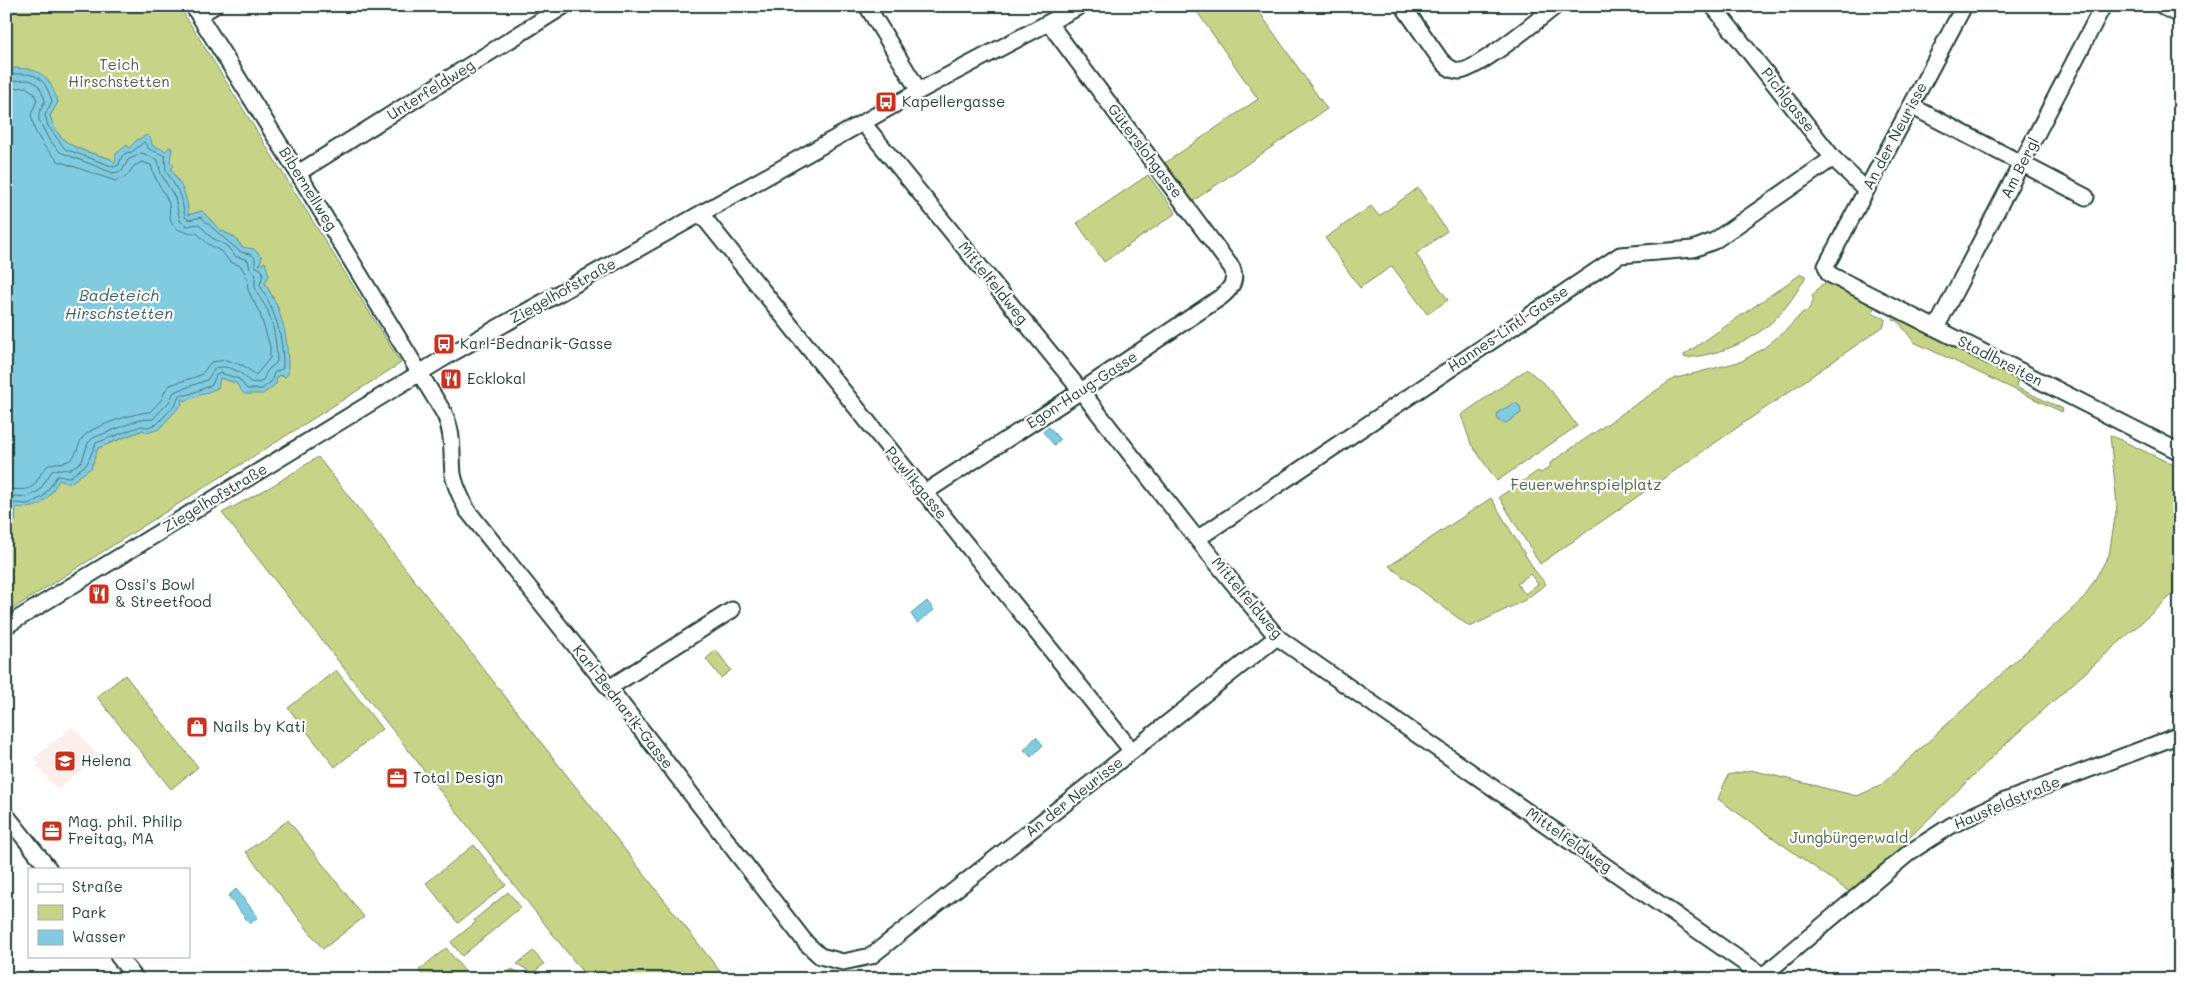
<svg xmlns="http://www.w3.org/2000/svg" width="2186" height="985" font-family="Mali,sans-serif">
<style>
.built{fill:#fdeeec}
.green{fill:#c7d487;stroke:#73885e;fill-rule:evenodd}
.water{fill:#81cbe1;stroke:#5a929c}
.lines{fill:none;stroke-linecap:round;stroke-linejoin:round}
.shore{stroke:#467679;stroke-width:1}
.minor-casing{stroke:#1f3d34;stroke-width:19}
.major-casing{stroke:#1f3d34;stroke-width:22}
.minor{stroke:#fff;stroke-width:15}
.major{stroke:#fff;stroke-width:19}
.labels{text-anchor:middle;stroke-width:4.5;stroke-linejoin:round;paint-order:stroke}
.park-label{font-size:15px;fill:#496349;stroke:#fff}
.street-label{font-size:15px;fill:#1f3d34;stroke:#fff}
.poi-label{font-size:15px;fill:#1f3d34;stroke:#fff;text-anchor:start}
.water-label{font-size:16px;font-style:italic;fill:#38605f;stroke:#fff}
</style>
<rect width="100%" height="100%" fill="#fff"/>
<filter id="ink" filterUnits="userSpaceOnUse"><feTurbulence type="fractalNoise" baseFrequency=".02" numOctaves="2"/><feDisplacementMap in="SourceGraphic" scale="10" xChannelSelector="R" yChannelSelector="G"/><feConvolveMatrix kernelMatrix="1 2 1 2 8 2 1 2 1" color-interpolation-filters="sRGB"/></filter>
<g filter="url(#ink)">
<polygon class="built" points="73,726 98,757 57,790 37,766 39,764 34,758"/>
<g class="green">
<path d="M6 6H179L401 363 6 613V532L15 521V507L59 480 91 468 98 448 143 430 180 398 220 378 236 383 277 377 279 375 285 377 278 307 265 283V262L259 266 234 237 220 230 202 211 188 215 179 182 170 169 166 151 137 140 129 148 127 146 115 164 111 159C83 150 59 148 50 116L58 102 15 68 6 71Z"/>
<polygon points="1193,6 1255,6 1327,109 1193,201 1165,163 1258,99"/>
<polygon points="1148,175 1176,213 1104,262 1077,223"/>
<polygon points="1418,188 1447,231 1416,254 1448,300 1427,314 1392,266 1360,288 1325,238 1371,206 1379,216"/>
<path d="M1801 274 1806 276C1779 327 1742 352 1685 358L1684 355Z"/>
<polygon points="1829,282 1875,306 1872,313 1885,319 1884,326 1540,564 1499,497 1538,471 1541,473 1550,467 1550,463 1673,379 1742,361 1764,348 1787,329 1803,312 1807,312 1814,300 1812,296 1821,285"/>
<polygon points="1891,312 2018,377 2016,387 2063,409 2062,412 1914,342 1897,320 1894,321"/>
<polygon points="1527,369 1550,389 1577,426 1497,481 1471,444 1461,415"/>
<polygon points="2110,435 2180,468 2180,588 2012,738 1907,840 1898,853 1851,893 1718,799 1728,775 1751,770 1857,796 1880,786 2084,598 2109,555 2117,505"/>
<polygon points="318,457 726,979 588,979 222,513 272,486"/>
<path d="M1491 498 1535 571 1546 584 1525 600 1470 627 1389 566ZM1530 574 1538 584 1525 594 1517 584Z"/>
<polygon points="716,650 731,670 721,678 706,659"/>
<polygon points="336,670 382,729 335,767 288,708"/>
<polygon points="125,675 198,767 171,789 97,697"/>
<polygon points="288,820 364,917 323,949 246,852"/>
<polygon points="474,845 506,885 458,923 426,883"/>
<polygon points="508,892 521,907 462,956 451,942 476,922 474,920"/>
<polygon points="446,948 471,979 425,979 419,970"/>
<polygon points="533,951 544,964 533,973 517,964"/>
<polygon points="512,969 527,977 500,979"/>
</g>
<g class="water">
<path d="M15 68C43 69 49 77 58 102L50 116C59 148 83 150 111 159L115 163 116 154 127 145 129 148 137 140 147 135 151 139 152 145 166 151 169 147 172 148 170 162 174 166 171 169C180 184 189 196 188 215L202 211 220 230 234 237 242 247 254 249 262 257 259 265 265 262 269 276 265 283C284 317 288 335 288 374L285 377 279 375 277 377 276 384 263 394H244L236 383 220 378 218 388 185 401 181 398 182 404 159 429 147 433 143 430 98 448 91 468 70 483 59 480C47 500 41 511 16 507L15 521 6 532V71Z"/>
<polygon points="1515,403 1520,406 1521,413 1506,423 1499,421 1497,417 1498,412"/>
<polygon points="1049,427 1060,440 1054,445 1043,432"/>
<polygon points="927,601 934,610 917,623 911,614"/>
<polygon points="1036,737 1043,745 1031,757 1024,750"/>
<polygon points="236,889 258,917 250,924 228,896"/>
</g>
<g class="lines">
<g class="shore">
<path d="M6 75C33 72 43 73 52 101L45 115 48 126 65 149 114 167 119 165 122 156 126 153 132 152 144 142 149 149 165 156 166 171 181 196 185 217 189 220 201 217C213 229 225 239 238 250 243 255 250 251 255 258V266L262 270 263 274 260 285C276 315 283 334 283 368L274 373 271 382 262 389H247L239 379 221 373 216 375 212 385 187 395H179L176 404 157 424 148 427 141 426 96 443 87 464 70 477 57 476 43 497 28 504 13 503C8 510 12 517 6 524"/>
<path d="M6 82C28 80 37 74 45 101L39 113V120L49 140 60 152 113 173 122 171 128 160 142 153 158 160 161 174 175 198 180 221 187 226 199 224 212 238 227 246 235 256 248 260 250 269 256 275C251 290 262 299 268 311 274 328 277 345 277 362 275 365 270 367 268 370 261 380 267 384 250 382 242 372 228 364 215 368L207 380 174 392 169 402 153 419 139 420 93 438 88 443 82 461 69 470 59 469 52 471 39 491 27 497 14 496 6 502"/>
<path d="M6 89 26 87 34 93 37 100 31 115 35 131 44 146 58 161 115 181 126 177 134 166 142 162 151 165C154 179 162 188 168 201 170 206 169 211 170 216 172 231 185 233 197 233L208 244 222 252 230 262 241 266 247 277 248 290 260 314 270 346V358L256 375 244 366 226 360 211 362 201 375 170 385 165 391 162 399 150 412C137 412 94 426 85 435 77 442 79 454 70 460 62 465 53 460 45 468 40 473 38 482 32 487 24 492 15 487 6 491"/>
</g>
<g class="minor-casing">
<g id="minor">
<path d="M193 6 298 173 444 413C454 433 451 452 453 474 455 487 462 499 467 510L609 688 806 943 820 956 843 962 871 956 1277 637"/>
<polyline points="867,6 919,91"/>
<path d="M1403 6 1440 59C1445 65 1450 70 1459 71 1475 72 1540 18 1556 6"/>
<polyline points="1713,6 1833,158 1866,190"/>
<polyline points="1964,6 1826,266 1829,274 2180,452"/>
<polyline points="199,15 214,6"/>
<polyline points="1911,106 2086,197"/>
<polyline points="863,123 1077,386 1197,539 1277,637 1763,976"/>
<polyline points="298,173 564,6"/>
<polyline points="701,214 1132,751"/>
<polyline points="1936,328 2103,6"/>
<path d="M924 493 1081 391 1221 297C1231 289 1237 280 1232 268L1049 23"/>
<polyline points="1197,539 1620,255 1693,249 1714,241 1833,158"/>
<polyline points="6,626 449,355 919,91 1080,6"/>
<polyline points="609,688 732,610"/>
<polyline points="6,815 49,869"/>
<polyline points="118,956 136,979"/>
<polyline points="1759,979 1910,852 1952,825 1997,804 2180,735"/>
</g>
</g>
<g class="major-casing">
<polyline id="major" points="2165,6 2180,13"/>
</g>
<use href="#minor" class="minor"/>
<use href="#major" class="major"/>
</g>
</g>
<defs>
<g id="bus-square" transform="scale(1.125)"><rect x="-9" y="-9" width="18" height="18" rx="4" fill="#c8321e" stroke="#fff"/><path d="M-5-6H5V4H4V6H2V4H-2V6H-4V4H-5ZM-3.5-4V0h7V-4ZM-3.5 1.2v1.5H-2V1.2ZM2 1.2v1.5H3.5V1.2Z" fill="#fff"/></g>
<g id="restaurant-square" transform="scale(1.125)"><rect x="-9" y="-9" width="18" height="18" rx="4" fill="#c8321e" stroke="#fff"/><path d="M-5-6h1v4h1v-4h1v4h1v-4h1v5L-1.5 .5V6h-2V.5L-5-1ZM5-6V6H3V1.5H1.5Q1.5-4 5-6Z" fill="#fff"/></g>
<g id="shop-square" transform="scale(1.125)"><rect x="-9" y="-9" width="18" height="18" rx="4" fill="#c8321e" stroke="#fff"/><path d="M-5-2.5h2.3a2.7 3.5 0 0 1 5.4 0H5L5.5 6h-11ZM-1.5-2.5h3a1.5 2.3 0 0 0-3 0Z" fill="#fff"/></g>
<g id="school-square" transform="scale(1.125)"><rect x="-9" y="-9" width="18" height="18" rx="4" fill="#c8321e" stroke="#fff"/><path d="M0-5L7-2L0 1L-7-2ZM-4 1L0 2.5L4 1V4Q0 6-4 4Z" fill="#fff"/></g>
<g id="office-square" transform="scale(1.125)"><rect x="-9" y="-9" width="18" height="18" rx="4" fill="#c8321e" stroke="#fff"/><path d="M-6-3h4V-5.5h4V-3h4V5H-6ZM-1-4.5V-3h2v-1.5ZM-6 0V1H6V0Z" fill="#fff"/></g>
</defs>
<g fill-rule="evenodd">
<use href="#bus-square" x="886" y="102"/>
<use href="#bus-square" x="444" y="344"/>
<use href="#restaurant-square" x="451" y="379"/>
<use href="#restaurant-square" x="99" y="594"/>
<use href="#shop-square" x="197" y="727"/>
<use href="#school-square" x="65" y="761"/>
<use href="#office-square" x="397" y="778"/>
<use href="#office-square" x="52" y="831"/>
</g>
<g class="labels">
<g class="park-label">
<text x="119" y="70">Teich<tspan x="119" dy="17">Hirschstetten</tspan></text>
<text x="1586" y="490">Feuerwehrspielplatz</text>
<text x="1849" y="843">Jungbürgerwald</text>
</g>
<g class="street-label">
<text transform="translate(431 90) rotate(-32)" y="5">Unterfeldweg</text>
<text transform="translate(1788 100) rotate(52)" y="5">Pichlgasse</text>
<text transform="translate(1895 136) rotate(-62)" y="5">An der Neurisse</text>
<text transform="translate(1145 151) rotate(53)" y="5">Güterslohgasse</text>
<text transform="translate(2020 168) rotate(-63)" y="5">Am Bergl</text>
<text transform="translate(308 189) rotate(58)" y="5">Bibernellweg</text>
<text transform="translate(993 283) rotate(51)" y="5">Mittelfeldweg</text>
<text transform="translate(563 291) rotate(-29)" y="5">Ziegelhofstraße</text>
<text transform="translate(1508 329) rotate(-34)" y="5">Hannes-Lintl-Gasse</text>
<text transform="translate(2000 361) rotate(27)" y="5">Stadlbreiten</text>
<text transform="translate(1082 390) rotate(-33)" y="5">Egon-Haug-Gasse</text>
<text transform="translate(916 483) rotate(51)" y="5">Pawlikgasse</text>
<text transform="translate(215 498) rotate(-31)" y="5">Ziegelhofstraße</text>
<text transform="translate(1247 598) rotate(50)" y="5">Mittelfeldweg</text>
<text transform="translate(623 707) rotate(52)" y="5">Karl-Bednarik-Gasse</text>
<text transform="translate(1074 797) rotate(-38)" y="5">An der Neurisse</text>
<text transform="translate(2007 803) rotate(-23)" y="5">Hausfeldstraße</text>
<text transform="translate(1569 840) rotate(35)" y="5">Mittelfeldweg</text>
</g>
<g class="poi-label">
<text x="902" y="107">Kapellergasse</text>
<text x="460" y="349">Karl-Bednarik-Gasse</text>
<text x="467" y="384">Ecklokal</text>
<text x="115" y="590">Ossi's Bowl<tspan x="115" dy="17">&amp; Streetfood</tspan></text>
<text x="213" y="732">Nails by Kati</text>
<text x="81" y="766">Helena</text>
<text x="413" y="783">Total Design</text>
<text x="68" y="827">Mag. phil. Philip<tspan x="68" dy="17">Freitag, MA</tspan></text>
</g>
<g class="water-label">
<text x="119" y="301">Badeteich<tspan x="119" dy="18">Hirschstetten</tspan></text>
</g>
</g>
<rect width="2186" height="985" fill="none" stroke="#fff" stroke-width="25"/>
<rect x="12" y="12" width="2161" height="960" fill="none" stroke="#1f3d34" stroke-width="2" filter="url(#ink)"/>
<rect x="28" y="868" width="162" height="90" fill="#ffffff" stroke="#a5b1ae"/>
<rect x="38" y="884" width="25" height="8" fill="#ffffff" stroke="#a5b1ae"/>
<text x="72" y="892" font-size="15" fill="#1f3d34">Straße</text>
<rect x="38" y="905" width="25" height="15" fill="#c7d487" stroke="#a5b1ae"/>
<text x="72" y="918" font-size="15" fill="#1f3d34">Park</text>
<rect x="38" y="930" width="25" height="15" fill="#81cbe1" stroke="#a5b1ae"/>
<text x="72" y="942" font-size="15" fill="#1f3d34">Wasser</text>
</svg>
